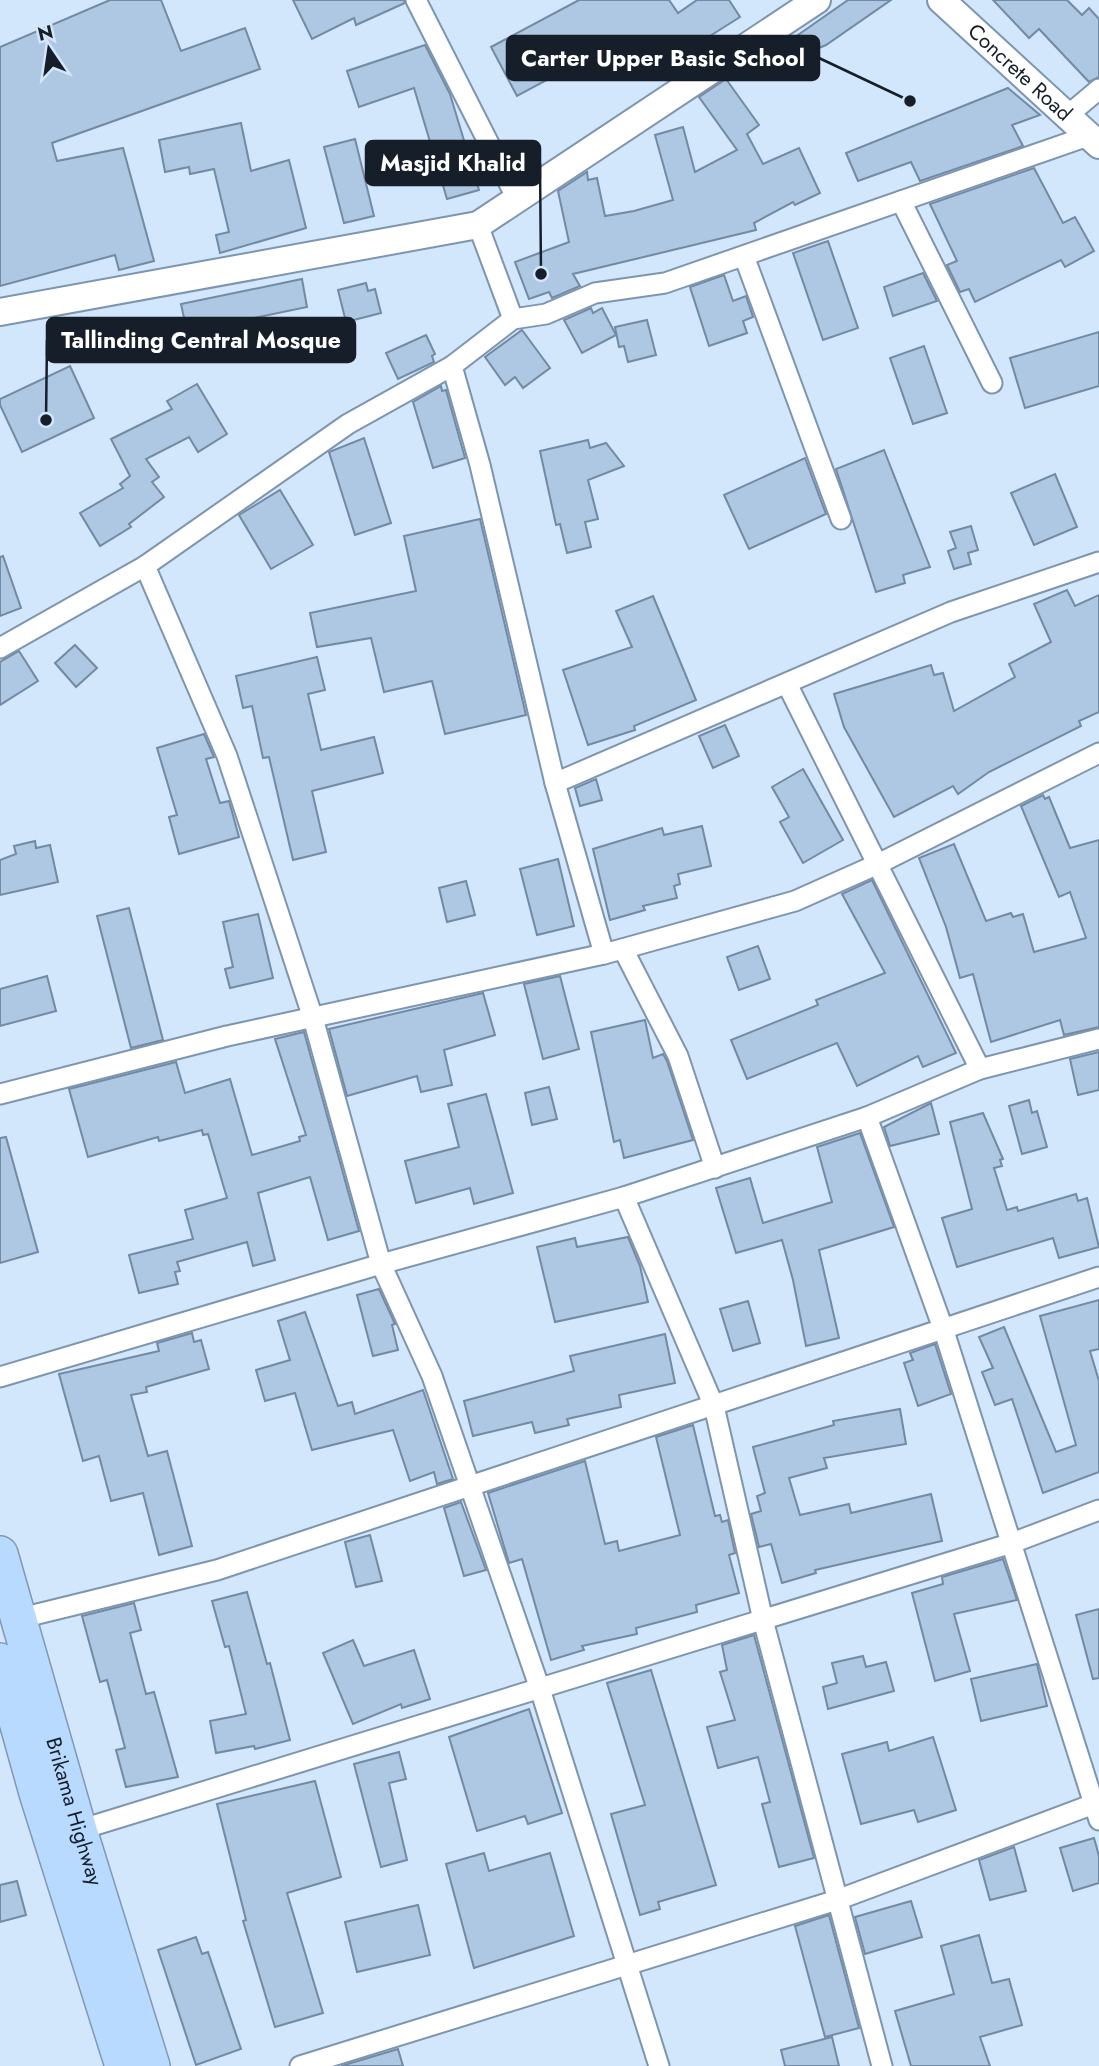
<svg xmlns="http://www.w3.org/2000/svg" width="1099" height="2066" font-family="Jost,sans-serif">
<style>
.building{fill:#aec7e2;stroke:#728aa3;stroke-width:2}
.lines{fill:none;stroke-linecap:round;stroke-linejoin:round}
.street-casing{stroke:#7d95af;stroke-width:23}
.secondary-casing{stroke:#7d95af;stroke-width:30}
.highway-casing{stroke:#7f99b4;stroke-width:38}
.street{stroke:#fff;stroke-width:19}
.secondary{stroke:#fff;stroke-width:26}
.highway{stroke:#b8daff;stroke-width:35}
.labels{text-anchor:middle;stroke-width:6;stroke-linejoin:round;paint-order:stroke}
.street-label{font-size:21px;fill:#161f29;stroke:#d2e6fc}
.leader{fill:none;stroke:#161f29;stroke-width:2.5}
.callout-dot{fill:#161f29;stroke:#d2e6fc;stroke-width:2.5}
.callout{fill:#161f29;stroke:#161f29;stroke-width:2.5}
.callout-label{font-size:23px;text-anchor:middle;font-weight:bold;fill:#fff}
</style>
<rect width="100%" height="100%" fill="#d2e6fc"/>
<g class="building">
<polygon points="110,0 161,0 181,51 245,28 260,69 52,143 57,161 123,148 154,261 119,270 115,255 0,286 0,47"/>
<polygon points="293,0 404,0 405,3 356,25 354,18 312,39"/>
<polygon points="579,0 669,0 678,13 697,0 729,0 740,17 672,60 661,45 664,57 630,80 608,47 517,96 491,47"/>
<polygon points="848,0 891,0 826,45 759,73 755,65"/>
<polygon points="993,0 1067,0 1082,15 1089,8 1099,19 1099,77 1089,82 1039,29 1029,38"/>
<polygon points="425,45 450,94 479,190 447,199 414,88 359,107 347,71"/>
<polygon points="726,79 759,125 747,134 763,164 799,148 820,193 795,205 793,202 754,223 756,230 573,274 580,286 552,298 549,292 529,299 515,262 569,242 558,191 587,172 588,180 597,178 605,216 634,211 673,200 655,135 683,127 695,172 737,150 699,97"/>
<polygon points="1008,88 1040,115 1012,125 1023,146 920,181 911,162 858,181 846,153"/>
<polygon points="241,123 251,171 289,160 306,228 220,253 216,235 229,232 214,169 190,174 189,167 165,172 159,140"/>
<polygon points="355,139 374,216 344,223 324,147"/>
<polygon points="1034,168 1063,223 1075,217 1094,251 1065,267 1061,260 975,302 969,289 960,292 947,265 957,261 930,204"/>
<polygon points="828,241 858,328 823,340 793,253"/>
<polygon points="923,273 937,301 893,316 884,287"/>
<polygon points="724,275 733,301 746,296 753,317 743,321 747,333 709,346 690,287"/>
<polygon points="302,279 307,307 187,332 181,304"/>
<polygon points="366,283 368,291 375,289 381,313 346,322 338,290"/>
<polygon points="591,308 593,313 602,308 616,335 582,353 564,320"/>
<polygon points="647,320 656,355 628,362 624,346 619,347 615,327"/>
<polygon points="522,330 550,368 523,388 515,377 505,385 485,357"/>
<polygon points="1099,332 1099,386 1025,408 1010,358"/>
<polygon points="426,335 435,354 432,356 434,362 398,379 386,353"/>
<polygon points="924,346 947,413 913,424 890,358"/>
<polygon points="70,366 94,418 22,452 0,405 0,399"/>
<polygon points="197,384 227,434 198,452 189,437 146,459 159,477 152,482 164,497 129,524 131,527 100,546 80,513 123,488 120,484 130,476 111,439 172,409 167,401"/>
<polygon points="441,386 442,391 446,390 465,458 433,468 413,402"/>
<polygon points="364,438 391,523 355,535 329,452"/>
<polygon points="588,440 590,448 606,443 624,466 588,480 598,519 585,522 591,547 567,553 560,524 556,525 540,451"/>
<polygon points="884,450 930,567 903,575 905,583 876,592 836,469"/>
<polygon points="805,458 826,514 749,549 724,495"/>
<polygon points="1055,474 1077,527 1034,545 1011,493"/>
<polygon points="280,490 313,545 271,569 239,515"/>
<polygon points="480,519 526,715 445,734 432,681 384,692 371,638 317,647 310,613 416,591 404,536"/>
<polygon points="971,526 978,550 968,553 971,564 954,569 948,551 956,548 950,532"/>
<polygon points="3,556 21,608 0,616 0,557"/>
<polygon points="1067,590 1075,606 1099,595 1099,712 1079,721 1081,726 989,772 958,794 953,786 894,817 844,727 834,694 931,665 934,675 943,673 954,711 1015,677 1009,664 1051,642 1034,604"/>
<polygon points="653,596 696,700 634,726 635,730 588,745 563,670 632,647 616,611"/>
<polygon points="75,645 97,668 76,687 55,663"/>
<polygon points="19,651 38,681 0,705 0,662"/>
<polygon points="317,657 325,690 308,694 321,750 374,737 383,773 312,791 326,852 293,860 269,757 263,758 252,706 243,708 236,676"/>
<polygon points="725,725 739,756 713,768 699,736"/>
<polygon points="204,734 214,757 206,759 220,803 229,801 239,837 179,854 169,817 177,815 157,748"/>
<polygon points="803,769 843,840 803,863 780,822 789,817 772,787"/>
<polygon points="596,779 602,800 580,806 575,788"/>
<polygon points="1043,795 1045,799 1049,797 1070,848 1099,840 1099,1027 1064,1035 1060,1020 991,1042 973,974 960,978 946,927 919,858 954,844 986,921 1011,913 1013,917 1023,914 1034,952 1086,938 1070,892 1059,897 1021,806"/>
<polygon points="702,826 711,866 678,874 680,884 674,886 677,898 643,906 645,910 610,920 593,849 662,828 664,835"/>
<polygon points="35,841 36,848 50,845 58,882 0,895 0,860 16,854 14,846"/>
<polygon points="558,859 574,926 537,935 520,869"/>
<polygon points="872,880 956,1053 923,1067 918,1056 857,1086 837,1043 747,1079 731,1040 818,1005 816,1000 885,973 842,894"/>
<polygon points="466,881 475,915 447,922 439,888"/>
<polygon points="129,908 163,1040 131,1048 97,916"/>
<polygon points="258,914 273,978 230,988 225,969 233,967 223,922"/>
<polygon points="758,946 770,979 739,990 727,957"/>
<polygon points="47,976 56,1011 0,1026 0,989"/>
<polygon points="560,976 579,1049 543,1059 524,984"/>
<polygon points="483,993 495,1035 444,1050 452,1085 421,1092 417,1076 347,1096 329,1029"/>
<polygon points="645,1020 653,1058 663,1054 667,1061 693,1140 624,1158 620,1140 614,1142 591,1032"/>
<polygon points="304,1032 359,1231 328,1240 310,1177 258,1193 275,1260 253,1266 247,1242 177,1262 180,1271 175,1272 178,1284 139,1293 129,1255 193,1239 185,1210 227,1198 208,1134 203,1135 202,1130 159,1141 158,1137 88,1157 69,1089 176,1062 185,1093 230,1079 252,1155 300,1141 299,1137 306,1135 275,1039"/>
<polygon points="1099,1052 1099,1090 1078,1095 1070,1059"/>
<polygon points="549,1087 557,1119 532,1125 525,1093"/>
<polygon points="486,1094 513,1193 474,1204 470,1188 416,1203 405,1161 459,1147 448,1104"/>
<polygon points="1029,1100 1032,1113 1037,1111 1047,1147 1022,1154 1009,1106"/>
<polygon points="931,1103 939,1134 890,1146 884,1127"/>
<polygon points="983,1113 1003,1159 1000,1160 1002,1166 994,1168 1007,1210 1017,1207 1018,1211 1076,1194 1078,1201 1087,1198 1099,1247 1059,1258 1053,1238 957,1267 942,1218 972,1209 950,1122"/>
<polygon points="860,1133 894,1227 819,1250 839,1338 806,1346 793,1280 782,1240 736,1253 716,1188 750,1178 763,1223 832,1202 817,1147"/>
<polygon points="6,1137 38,1252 0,1263 0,1138"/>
<polygon points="628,1237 640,1266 648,1302 555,1322 537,1247 575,1238 577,1247"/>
<polygon points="379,1289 395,1324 392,1325 398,1350 373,1356 357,1295"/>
<polygon points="1099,1300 1099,1349 1090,1351 1099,1381 1099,1472 1043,1493 1012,1399 995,1405 982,1372 993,1368 979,1337 1004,1327 1056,1452 1076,1445 1040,1316"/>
<polygon points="748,1301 760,1343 733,1351 720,1309"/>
<polygon points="305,1312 338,1406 352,1402 355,1414 423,1390 453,1479 437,1484 434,1472 410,1481 393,1430 312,1450 295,1393 265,1401 256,1370 290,1360 278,1321"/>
<polygon points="192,1333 194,1342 201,1340 209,1369 146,1387 147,1392 131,1395 148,1456 167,1451 192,1546 159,1555 143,1493 111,1501 99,1456 83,1461 59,1374 159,1351 157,1343"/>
<polygon points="665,1334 675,1383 619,1395 621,1407 567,1419 569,1425 535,1433 532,1422 473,1436 464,1401 574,1371 570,1356"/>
<polygon points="935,1344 951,1394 918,1406 904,1363 913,1360 910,1353"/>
<polygon points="900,1409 906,1444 824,1458 827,1468 789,1478 800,1515 849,1504 851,1513 931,1494 942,1541 815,1570 816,1573 782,1583 771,1544 759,1547 751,1514 761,1511 757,1496 765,1493 753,1447 834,1425 833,1421"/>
<polygon points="693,1425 715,1516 720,1515 722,1522 728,1520 735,1553 729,1555 739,1593 696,1605 697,1612 636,1628 637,1634 582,1646 584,1650 551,1660 522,1559 509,1563 488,1493 585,1461 605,1544 617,1541 619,1551 680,1535 656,1437"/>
<polygon points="461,1502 486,1570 464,1576 444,1508"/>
<polygon points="370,1535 382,1581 356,1587 345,1542"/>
<polygon points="1003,1559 1017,1600 954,1614 970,1671 935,1681 912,1593 943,1584 942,1577"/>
<polygon points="247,1592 267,1664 270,1663 290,1740 255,1749 254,1746 216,1753 210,1721 246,1714 229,1646 225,1647 212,1601"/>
<polygon points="134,1603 141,1630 130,1633 146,1694 154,1692 178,1777 126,1787 116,1750 125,1748 107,1680 100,1682 82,1616"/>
<polygon points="1099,1609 1099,1678 1093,1679 1076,1615"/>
<polygon points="754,1635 814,1858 779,1867 762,1804 770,1802 758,1757 718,1768 707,1727 735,1720 720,1672 727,1670 722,1645"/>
<polygon points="353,1640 364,1666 414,1650 430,1699 402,1708 401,1704 353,1724 323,1653"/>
<polygon points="863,1656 866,1667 886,1662 894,1691 828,1709 823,1687 837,1683 832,1663"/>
<polygon points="1037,1664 1047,1706 981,1721 971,1679"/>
<polygon points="651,1670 716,1885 658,1902 660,1909 640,1915 611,1814 645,1805 607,1683"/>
<polygon points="529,1709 562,1813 528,1824 525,1816 477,1831 449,1737"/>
<polygon points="933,1737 956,1810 918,1822 914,1810 861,1824 842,1754 887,1742 889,1751"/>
<polygon points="399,1752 406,1779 389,1783 407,1860 381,1867 354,1764"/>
<polygon points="315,1781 341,1877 287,1893 323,2013 275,2027 243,1921 246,1920 217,1804"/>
<polygon points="1094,1838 1099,1856 1099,1883 1073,1891 1060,1848"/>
<polygon points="1014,1847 1026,1891 990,1900 979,1860"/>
<polygon points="484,1853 489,1871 550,1853 574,1936 474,1968 446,1864"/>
<polygon points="17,1881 26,1915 0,1922 0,1885"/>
<polygon points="911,1901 922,1937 865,1954 855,1917"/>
<polygon points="418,1905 430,1955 357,1972 345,1922"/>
<polygon points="829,1915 859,2028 825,2037 795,1926"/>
<polygon points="979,1935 992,1983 1009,1979 1022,2025 980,2037 990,2066 911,2066 895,2011 954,1994 941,1946"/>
<polygon points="196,1937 202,1954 208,1952 241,2049 196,2065 158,1950"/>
<polygon points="832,2037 839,2066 785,2066 781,2050"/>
<polygon points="398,2049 403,2066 341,2066"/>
</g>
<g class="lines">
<g class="street-casing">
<g id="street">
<polyline points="416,0 516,197"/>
<polyline points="1067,116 1099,89"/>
<polyline points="901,201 992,383"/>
<polyline points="478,225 513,319"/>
<polyline points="744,256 841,519"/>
<polyline points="452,366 480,465 555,783 604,954"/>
<polyline points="145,566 227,756 313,1018 381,1264 432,1376 540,1689 659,2066"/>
<polyline points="0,648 145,566 348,424 452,366 513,319 546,314 595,293 665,283 1088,136"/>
<polyline points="787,684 980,1069"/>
<polyline points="555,783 951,612 1099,562"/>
<polyline points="623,949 678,1056 715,1168"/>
<polyline points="0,1094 227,1036 604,954 795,901 878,864 1099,753"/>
<polyline points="867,1117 944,1331 1099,1820"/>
<polyline points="624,1197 714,1406 763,1620 882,2066"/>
<polyline points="0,1377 381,1264 624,1197 867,1117 980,1069 1099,1039"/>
<polyline points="17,1619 217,1570 1099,1277"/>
<polyline points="79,1830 1012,1543 1099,1510"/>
<polyline points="300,2066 837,1900 1099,1802"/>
</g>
</g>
<g class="secondary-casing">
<g id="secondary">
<path id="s1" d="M941 0 1099 145"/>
<polyline points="0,312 478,225 817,0"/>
</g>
</g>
<g class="highway-casing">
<g id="highway">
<path id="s2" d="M0 1554 79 1830 152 2066"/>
<polyline points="0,1661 37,1793 123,2066"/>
</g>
</g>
<use href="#street" class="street"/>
<use href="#secondary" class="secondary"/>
<use href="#highway" class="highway"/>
</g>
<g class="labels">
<g class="street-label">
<text dy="7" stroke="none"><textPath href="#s1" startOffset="107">Concrete Road</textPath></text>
<text dy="7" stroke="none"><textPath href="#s2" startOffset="268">Brikama Highway</textPath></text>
</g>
</g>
<path class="leader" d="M910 101L819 58M541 274L540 163M46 420L47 340"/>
<g class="callout-dot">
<circle cx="910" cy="101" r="7"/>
<circle cx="541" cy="274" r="7"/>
<circle cx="46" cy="420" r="7"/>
</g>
<g class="callout">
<rect x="507" y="36" width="312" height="44" rx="7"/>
<rect x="366" y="141" width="174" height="44" rx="7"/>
<rect x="47" y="318" width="308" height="44" rx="7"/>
</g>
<g class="callout-label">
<text x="663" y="66">Carter Upper Basic School</text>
<text x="453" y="171">Masjid Khalid</text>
<text x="201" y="348">Tallinding Central Mosque</text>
</g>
<g transform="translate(49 49) rotate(347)" stroke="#d2e6fc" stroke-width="5" paint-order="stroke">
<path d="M0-5L12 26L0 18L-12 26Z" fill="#161f29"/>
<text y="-10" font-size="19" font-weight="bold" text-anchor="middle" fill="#161f29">N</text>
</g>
</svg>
